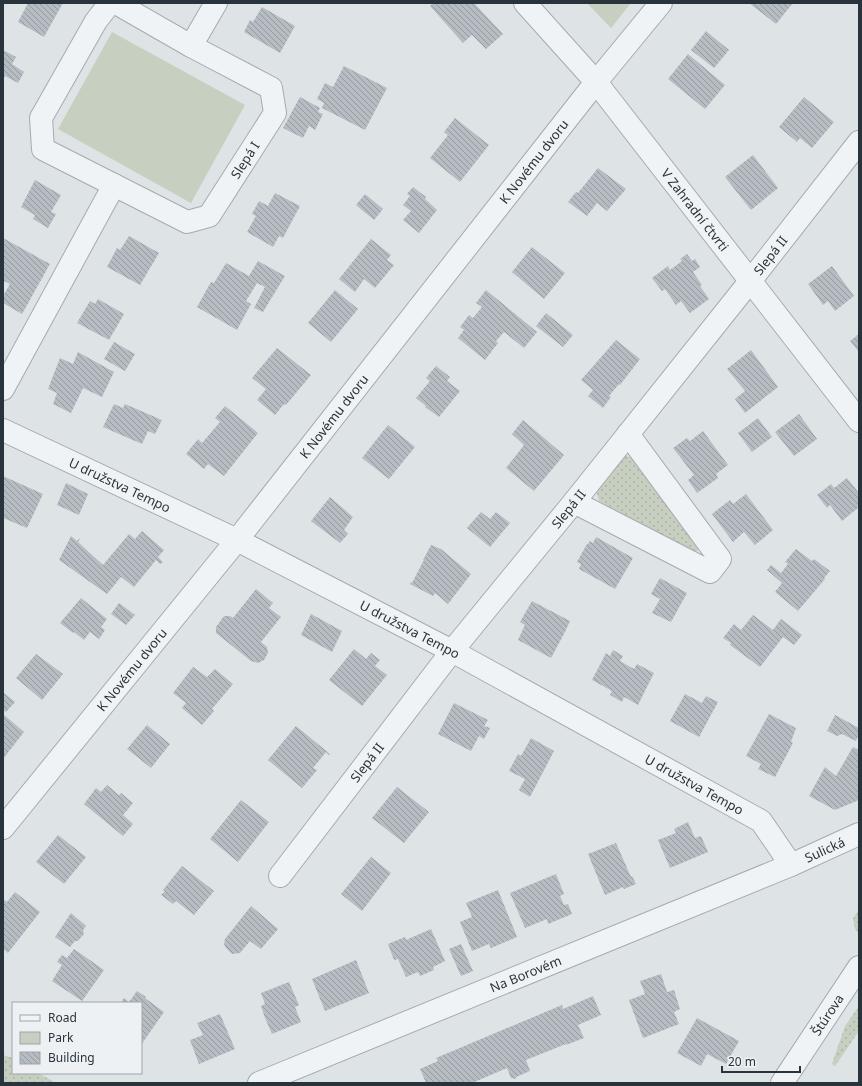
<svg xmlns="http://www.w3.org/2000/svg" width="862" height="1086" font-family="'Noto Sans',sans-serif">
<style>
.grass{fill:url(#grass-dots)}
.green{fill:#c7cfc0}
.building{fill:url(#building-back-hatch)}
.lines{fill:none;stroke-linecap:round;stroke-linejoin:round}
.minor-casing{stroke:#a4abaf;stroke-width:24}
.minor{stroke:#f0f3f5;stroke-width:22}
.labels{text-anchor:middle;stroke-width:4;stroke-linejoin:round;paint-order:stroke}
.street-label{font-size:13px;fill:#29333b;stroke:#edf1f4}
</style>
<defs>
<pattern id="grass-dots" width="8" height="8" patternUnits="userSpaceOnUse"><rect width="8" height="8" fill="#c7cfc0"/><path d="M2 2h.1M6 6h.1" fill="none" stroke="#abb2a6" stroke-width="1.8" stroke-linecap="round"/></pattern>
<pattern id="building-back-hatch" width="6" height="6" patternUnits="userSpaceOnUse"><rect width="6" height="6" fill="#b6bdc2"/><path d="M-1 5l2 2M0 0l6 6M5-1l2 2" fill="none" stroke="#949a9f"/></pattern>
</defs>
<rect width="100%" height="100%" fill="#dee3e6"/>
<g class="grass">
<polygon points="623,456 627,456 632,458 699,549 697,551 690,552 599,501 596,490"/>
<polygon points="859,909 859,934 855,929 853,919"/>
<polygon points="859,1006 859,1031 835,1066 832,1064 845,1026"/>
<polygon points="3,1055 13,1058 13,1073 38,1073 56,1083 3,1083"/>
</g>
<g class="green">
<polygon points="587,3 631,3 611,28"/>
<polygon points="112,32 245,105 191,203 58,129"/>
</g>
<g class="building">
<polygon points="28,3 63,3 44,37 18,22"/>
<polygon points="433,3 474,3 503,34 486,49 472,35 463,43 430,6"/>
<polygon points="749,3 793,3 776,24"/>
<polygon points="262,7 295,26 280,53 244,32 250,20 253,22"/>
<polygon points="706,31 729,50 714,68 691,50"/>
<polygon points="3,50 16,57 12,64 24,72 18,83 5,76 3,79"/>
<polygon points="688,54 725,85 705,109 668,79"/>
<polygon points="344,66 387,88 365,130 322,108 324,103 317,99 325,83 333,87"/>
<polygon points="300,97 320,108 318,112 323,114 315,130 309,126 303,138 283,128"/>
<polygon points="804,97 834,122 812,148 800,138 797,142 779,127"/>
<polygon points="455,118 489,145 460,182 430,158 448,135 444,132"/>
<polygon points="753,155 778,188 751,210 725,177"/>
<polygon points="598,168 626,189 607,211 597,203 587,216 568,202 576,192 578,193"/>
<polygon points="35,180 61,195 51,212 56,214 48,228 33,219 35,215 21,207"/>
<polygon points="413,187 426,197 425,199 437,210 419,233 403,220 411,211 403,205 410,196 407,194"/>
<polygon points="275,193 300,206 283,238 279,236 273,247 247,232 256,216 252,214 259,201 268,206"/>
<polygon points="365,194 383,209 374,220 356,205"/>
<polygon points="129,236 159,253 140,285 107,267 117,248 120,250"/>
<polygon points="3,238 50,264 22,314 3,303 3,296 10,284 4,281 3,282"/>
<polygon points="371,239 391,255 387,260 394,265 375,288 364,279 355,292 339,279"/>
<polygon points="532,247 565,273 544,299 512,272"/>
<polygon points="687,254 692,261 695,259 700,267 693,272 702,285 700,286 709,299 690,313 681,301 676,305 665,289 662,291 652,278 668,266 670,270 682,261 680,259"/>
<polygon points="258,261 285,276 263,312 254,308 265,287 257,283 246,301 251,304 237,330 197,307 211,282 214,283 226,263 249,276"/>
<polygon points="832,266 854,296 835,311 828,301 823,305 808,284"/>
<polygon points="335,290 358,309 331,342 308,323"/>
<polygon points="486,290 537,332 524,348 504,332 496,341 498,343 485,360 458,338 464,330 460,327 469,315 473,318 482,307 476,303"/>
<polygon points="98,299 124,314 109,340 77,323 90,301 95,304"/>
<polygon points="546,313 573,335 563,347 536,326"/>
<polygon points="859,334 859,352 850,341"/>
<polygon points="616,340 640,359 620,385 619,384 609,396 611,397 603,408 588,396 593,390 581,380"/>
<polygon points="114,342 135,354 125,371 104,359"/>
<polygon points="277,348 311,375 286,405 284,404 275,415 257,400 266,389 252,378"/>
<polygon points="751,350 778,387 745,413 735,399 745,391 727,369"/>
<polygon points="78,352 114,372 102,397 83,388 71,413 53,404 57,393 48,389 60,358 73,364"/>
<polygon points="436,366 450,377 447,381 460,391 439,417 425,407 426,406 416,398 430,381 426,378"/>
<polygon points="114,404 123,408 125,404 162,420 155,434 148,431 142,444 103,427"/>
<polygon points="225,406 258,433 224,476 208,464 204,469 186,454 198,439 202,443 220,422 215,418"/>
<polygon points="799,414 817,439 794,456 775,432"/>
<polygon points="758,418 772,437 752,452 738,433"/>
<polygon points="523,420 564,455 534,491 506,468 524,445 512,434"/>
<polygon points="388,425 415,447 389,479 362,458"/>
<polygon points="703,431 728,465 716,474 718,478 697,493 688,480 694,475 673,448 687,438 690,441"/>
<polygon points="3,476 43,494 27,528 3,518"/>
<polygon points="847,478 859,493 859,507 842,521 830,505 827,508 817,495 831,484 834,488"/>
<polygon points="66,483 88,494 79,515 57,505"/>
<polygon points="746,494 773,530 755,545 744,532 733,542 712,514 730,500 733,504"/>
<polygon points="330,497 353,517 344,530 348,534 340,543 311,521"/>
<polygon points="481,512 490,519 496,512 510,523 490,547 467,528"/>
<polygon points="142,531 164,550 158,557 163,562 160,564 156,560 134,587 121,577 107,594 59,560 71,536 77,541 80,538 80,539 78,542 103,565 129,534 135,539"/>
<polygon points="596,537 633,558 615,589 579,569 581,564 577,562 587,544 588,544 590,541 593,543"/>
<polygon points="431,545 441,549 471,574 448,604 435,593 433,596 410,584 411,582 412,583 424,560 423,560"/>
<polygon points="796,549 812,561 814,559 830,571 824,578 825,579 798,611 775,592 782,583 767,570 771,565 781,573 788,564 785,562"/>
<polygon points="660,578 687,593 671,622 652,613 660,599 651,594"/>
<polygon points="256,589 273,603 269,608 281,617 261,642 267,647 268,653 264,660 258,663 251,661 216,633 216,627 224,616 230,616 233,618"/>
<polygon points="81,598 107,619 101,627 105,630 99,639 90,632 84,640 74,632 73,633 60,623"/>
<polygon points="532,601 570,621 565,632 551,658 518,640 525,625 520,622"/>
<polygon points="119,603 135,615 126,625 111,614"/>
<polygon points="311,614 342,631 332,652 301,635"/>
<polygon points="753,615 773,630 781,619 802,635 794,645 783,637 760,667 730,645 731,643 723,638 734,624 741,630"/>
<polygon points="354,649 366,659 371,653 380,660 375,666 387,675 362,706 329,680"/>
<polygon points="613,650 623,656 620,661 634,669 637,664 654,673 638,705 624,697 622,702 610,695 612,691 592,680 606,653 610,656"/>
<polygon points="36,654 63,674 42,700 16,678"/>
<polygon points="193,667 207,677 215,669 233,684 212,709 214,711 202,725 182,708 186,703 173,693"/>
<polygon points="3,692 15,702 6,712 3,710"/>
<polygon points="685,694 702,703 706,696 718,702 699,737 670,721"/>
<polygon points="454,703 488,720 484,726 490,728 484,739 479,736 471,751 438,734"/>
<polygon points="3,714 24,732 3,759"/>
<polygon points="769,714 796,728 791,742 793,743 775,777 758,769 761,764 746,756"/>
<polygon points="835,715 859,728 859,734 856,741 842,734 837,736 827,731"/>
<polygon points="147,725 170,744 151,768 127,749"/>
<polygon points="296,726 330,754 329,755 326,752 313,768 317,770 302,788 268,760"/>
<polygon points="531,738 554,751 530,797 519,790 525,779 509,771 518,754 521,756"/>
<polygon points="853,747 859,750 859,800 835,810 809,796 825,767 836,776"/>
<polygon points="107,785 119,795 121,793 133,803 123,815 133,824 123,836 84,804 96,788 101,792"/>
<polygon points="397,787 429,812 404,843 372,818"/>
<polygon points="241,800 269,822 238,862 210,839"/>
<polygon points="688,822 695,838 701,836 708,852 670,868 658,840 676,833 674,829"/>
<polygon points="58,835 86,857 64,884 36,862"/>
<polygon points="616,843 631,877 632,876 636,884 624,889 623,887 605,895 588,854"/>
<polygon points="371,857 391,873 362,911 341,894"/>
<polygon points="182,866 214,891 194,915 176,901 173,904 161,895 165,891 163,890"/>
<polygon points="556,874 564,894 560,896 564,905 568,904 572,914 548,924 547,919 525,928 510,893"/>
<polygon points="498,890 517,937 491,948 489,944 472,951 460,922 472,917 466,903"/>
<polygon points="15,892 40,912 8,953 3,949 3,899 7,902"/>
<polygon points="251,906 278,929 261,949 250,941 240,953 232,954 226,948 224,944 225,939"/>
<polygon points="71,913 86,926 83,930 84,934 78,941 75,941 70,947 55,937"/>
<polygon points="431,929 445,961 433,967 434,970 420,976 418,972 406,977 398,959 394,960 388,944 405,937 406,940"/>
<polygon points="461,944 473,971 461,976 449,949"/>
<polygon points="74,949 104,970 82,1001 52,981 62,965 57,962 62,955 67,958"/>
<polygon points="356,960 369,993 325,1011 312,979"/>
<polygon points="661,974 667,992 674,990 680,1009 674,1012 679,1024 643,1038 629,1000 645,994 640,981"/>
<polygon points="289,982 299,1005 295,1007 301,1022 272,1034 265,1018 261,1006 265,1004 261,993"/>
<polygon points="137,991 146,997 145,998 164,1012 141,1045 141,1003 121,1003 124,998 129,1002"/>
<polygon points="593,996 601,1015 578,1025 584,1038 566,1045 566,1044 526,1060 530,1071 516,1077 517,1078 514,1079 513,1078 511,1078 507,1068 472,1083 426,1083 420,1069 438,1061 436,1058 562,1005 563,1009"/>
<polygon points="220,1014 235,1049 199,1064 190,1040 203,1035 197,1023"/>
<polygon points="697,1018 739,1041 726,1064 707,1054 701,1066 677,1053"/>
</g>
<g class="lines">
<g class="minor-casing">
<g id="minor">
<path id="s1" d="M110 3 96 21 41 118 43 149 187 222 209 216 275 113 271 88 191 46 116 3"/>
<path id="s2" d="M525 3 596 82 859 421"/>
<polyline points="191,46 216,3"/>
<polyline points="3,389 114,185"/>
<path id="s3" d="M3 430 237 540 452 651 761 821 791 865"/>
<polyline points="574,502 710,572 720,559 628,434"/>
<path id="s4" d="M3 828 237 540 596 82 661 3"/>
<path id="s5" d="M280 876 452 651 574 502 751 280 859 142"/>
<path id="s6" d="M259 1083 791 865 859 834"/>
<path id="s7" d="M782 1083 859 967"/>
</g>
</g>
<use href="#minor" class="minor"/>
</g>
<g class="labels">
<g class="street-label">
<text dy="5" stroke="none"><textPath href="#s1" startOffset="416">Slepá I</textPath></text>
<text dy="5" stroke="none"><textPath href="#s4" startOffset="852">K Novému dvoru</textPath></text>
<text dy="5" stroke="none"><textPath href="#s2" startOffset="268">V Zahradní čtvrti</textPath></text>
<text dy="5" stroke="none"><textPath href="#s5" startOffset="791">Slepá II</textPath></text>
<text dy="5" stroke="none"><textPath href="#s4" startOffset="528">K Novému dvoru</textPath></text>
<text dy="5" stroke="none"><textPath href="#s3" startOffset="129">U družstva Tempo</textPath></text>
<text dy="5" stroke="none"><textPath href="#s5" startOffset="467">Slepá II</textPath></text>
<text dy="5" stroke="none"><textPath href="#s3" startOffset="453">U družstva Tempo</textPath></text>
<text dy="5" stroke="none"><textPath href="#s4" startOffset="204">K Novému dvoru</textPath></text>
<text dy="5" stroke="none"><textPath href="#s5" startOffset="143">Slepá II</textPath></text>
<text dy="5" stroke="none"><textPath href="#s3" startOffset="777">U družstva Tempo</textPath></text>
<text dy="5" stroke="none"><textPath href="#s6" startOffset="612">Sulická</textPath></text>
<text dy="5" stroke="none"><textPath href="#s6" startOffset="288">Na Borovém</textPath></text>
<text dy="5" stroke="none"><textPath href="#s7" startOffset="82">Štúrova</textPath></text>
</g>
</g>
<rect width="862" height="1086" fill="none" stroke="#29333b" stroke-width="8"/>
<rect x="12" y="1002" width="130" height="72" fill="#edf1f4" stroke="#9fa5aa"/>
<rect x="20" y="1015" width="20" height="6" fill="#f0f3f5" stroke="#9fa5aa"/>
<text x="48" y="1022" font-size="12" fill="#29333b">Road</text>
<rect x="20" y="1032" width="20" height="12" fill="#c7cfc0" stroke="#9fa5aa"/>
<text x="48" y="1042" font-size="12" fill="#29333b">Park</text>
<rect x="20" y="1052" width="20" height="12" fill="url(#building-back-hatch)" stroke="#9fa5aa"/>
<text x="48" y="1062" font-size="12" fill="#29333b">Building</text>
<path d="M722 1066v6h78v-6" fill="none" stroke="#29333b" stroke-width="2"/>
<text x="728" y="1066" font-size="12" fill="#29333b" stroke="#edf1f4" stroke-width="3" paint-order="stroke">20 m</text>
</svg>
